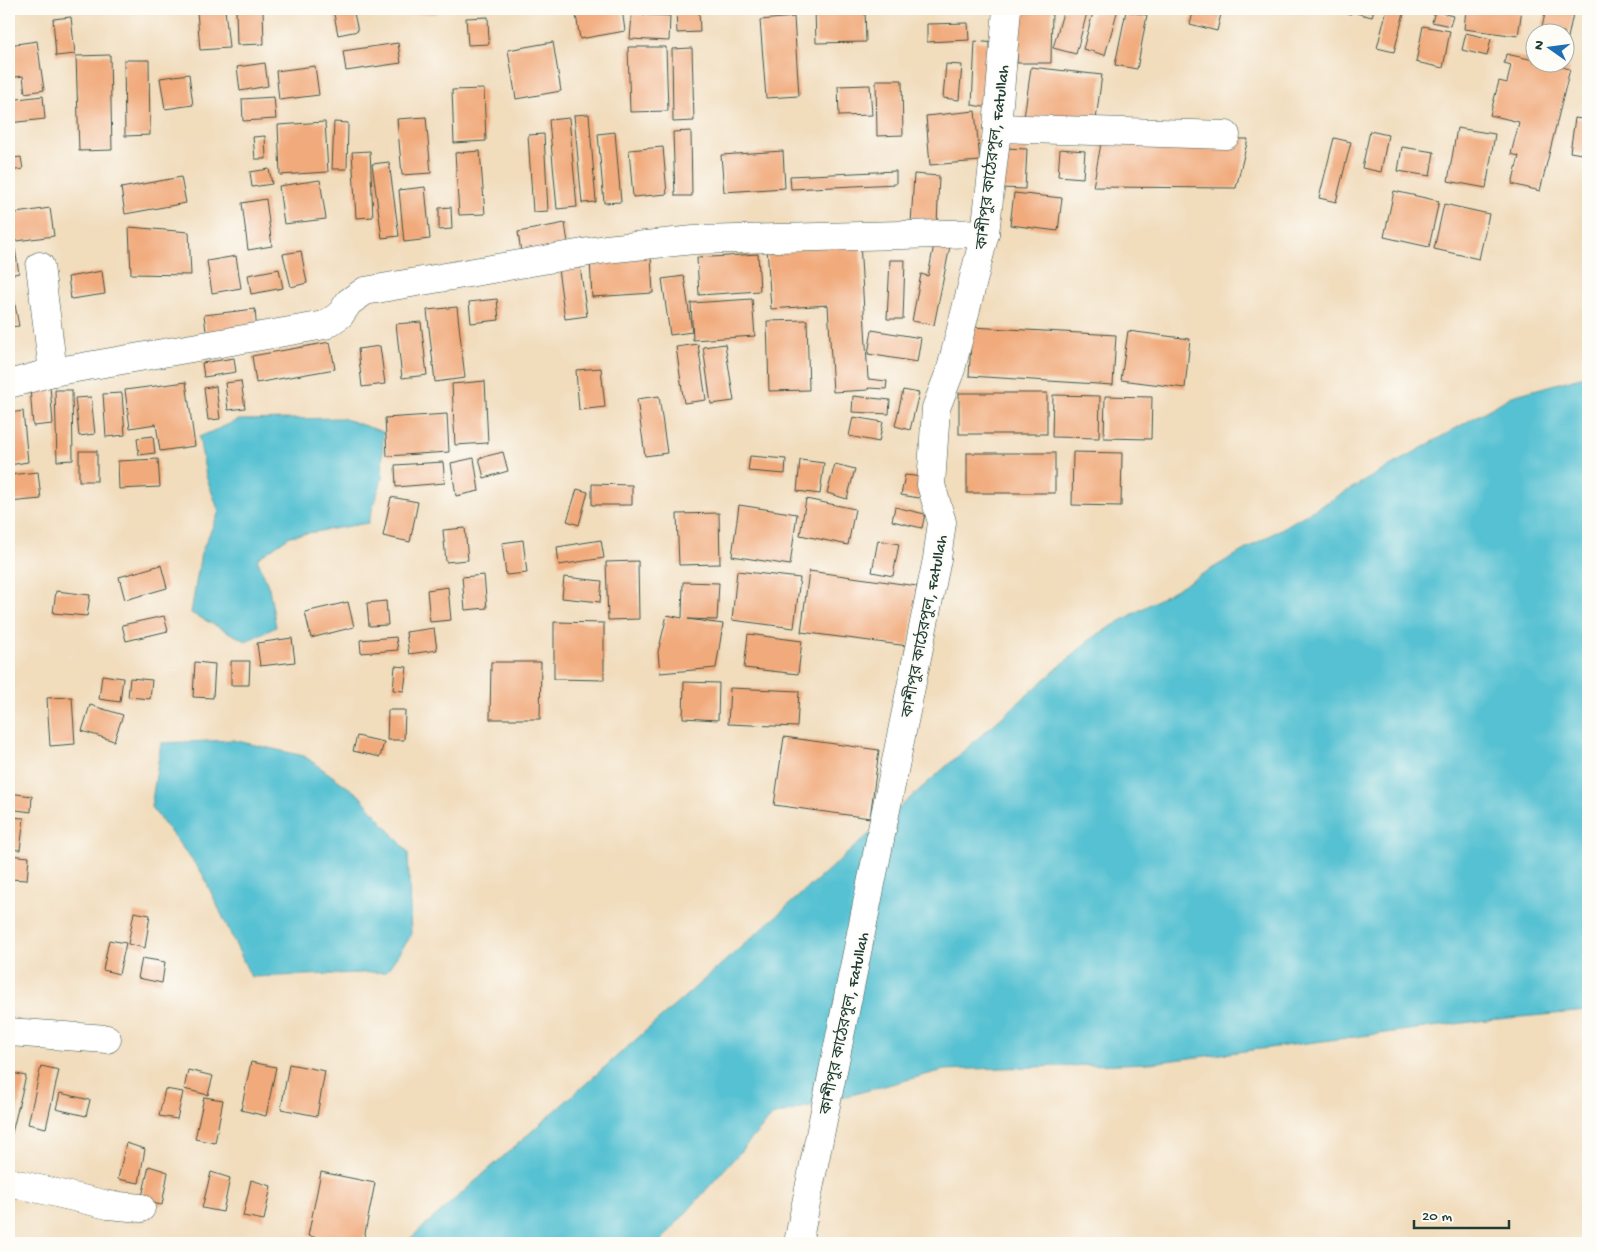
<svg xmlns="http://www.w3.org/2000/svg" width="1597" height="1252" font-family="'Gochi Hand','Noto Sans Bengali',sans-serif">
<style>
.water{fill:#56c1d2;stroke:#3a7f83}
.building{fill:#f1aa7c}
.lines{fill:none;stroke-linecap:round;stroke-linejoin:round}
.minor-casing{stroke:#3e5548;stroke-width:29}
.minor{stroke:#fff;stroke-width:28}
.labels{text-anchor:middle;stroke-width:4;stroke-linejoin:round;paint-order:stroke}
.street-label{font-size:16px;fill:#1f3d34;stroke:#fdfcf7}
</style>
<rect width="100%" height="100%" fill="#fdfcf7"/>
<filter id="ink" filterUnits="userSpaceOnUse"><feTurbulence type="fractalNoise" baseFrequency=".02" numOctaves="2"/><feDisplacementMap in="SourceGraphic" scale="10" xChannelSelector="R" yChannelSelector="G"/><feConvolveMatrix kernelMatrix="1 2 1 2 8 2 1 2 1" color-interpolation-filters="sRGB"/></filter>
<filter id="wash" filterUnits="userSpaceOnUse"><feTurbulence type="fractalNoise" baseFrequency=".0096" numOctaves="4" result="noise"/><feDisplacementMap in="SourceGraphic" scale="20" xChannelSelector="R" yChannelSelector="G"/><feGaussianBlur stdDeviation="1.12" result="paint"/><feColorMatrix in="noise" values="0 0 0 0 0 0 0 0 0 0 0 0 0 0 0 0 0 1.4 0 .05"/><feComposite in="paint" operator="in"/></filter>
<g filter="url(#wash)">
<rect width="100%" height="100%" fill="#f1dcbc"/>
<g class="water">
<polygon points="1588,375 1588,1011 1487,1020 1151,1063 944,1070 772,1116 659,1243 405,1243 1093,637 1512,396"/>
<polygon points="342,418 383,432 382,479 368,523 290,536 257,559 269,588 276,627 246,641 191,613 201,553 219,512 206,476 199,437 239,420"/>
<polygon points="233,740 304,756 359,795 408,852 411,936 386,972 251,977 202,873 151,807 161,743"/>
</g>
<g id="blocks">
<g class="building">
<polygon points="225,9 229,48 200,50 197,11"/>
<polygon points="236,9 263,9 264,44 237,45"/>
<polygon points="333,9 353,9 358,31 338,35"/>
<polygon points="373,9 437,9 437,14 373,12"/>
<polygon points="575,9 622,9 625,31 580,39"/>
<polygon points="676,9 699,9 700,32 677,33"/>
<polygon points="815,9 865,9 866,42 816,43"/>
<polygon points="1018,9 1052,9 1051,63 1017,63"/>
<polygon points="1064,9 1088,9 1076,54 1053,48"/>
<polygon points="1094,9 1118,9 1105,55 1083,49"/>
<polygon points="1194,9 1216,9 1222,10 1217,31 1190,24"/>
<polygon points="1336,9 1352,9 1351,14 1336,11"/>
<polygon points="1357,9 1374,9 1372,17 1356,13"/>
<polygon points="1387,9 1405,9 1394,52 1377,48"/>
<polygon points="1466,9 1522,9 1518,36 1464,29"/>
<polygon points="1546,9 1574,9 1565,52 1564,32 1541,32"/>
<polygon points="1126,11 1147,15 1137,69 1115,65"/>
<polygon points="1435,11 1453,16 1450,26 1432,22"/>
<polygon points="632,14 670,16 669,41 630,39"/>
<polygon points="71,17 75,54 56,56 53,19"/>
<polygon points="488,17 489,44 468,45 466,18"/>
<polygon points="794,17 799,96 766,98 760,20"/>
<polygon points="968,23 969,40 927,42 927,24"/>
<polygon points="1423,26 1450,31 1443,68 1416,62"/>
<polygon points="1466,33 1491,39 1487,56 1462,50"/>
<polygon points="37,41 44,90 25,93 23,76 9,78 9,45"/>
<polygon points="975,41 995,43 989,108 972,105"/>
<polygon points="553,42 561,91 516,99 508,50"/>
<polygon points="398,43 401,63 346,71 343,51"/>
<polygon points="628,47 666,47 668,111 630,112"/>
<polygon points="692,48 694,121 673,122 672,49"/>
<polygon points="1506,54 1534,60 1534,62 1543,62 1570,69 1540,191 1512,184 1519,156 1511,154 1519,122 1490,115 1499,81 1507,83 1511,65 1504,63"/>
<polygon points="110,55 112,150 79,151 76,56"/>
<polygon points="124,60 149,60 150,135 125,136"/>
<polygon points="265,63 268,86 240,91 237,67"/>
<polygon points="946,64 962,65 959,100 943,98"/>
<polygon points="315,66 319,95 279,100 276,71"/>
<polygon points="1031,67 1102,75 1095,127 1024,118"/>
<polygon points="189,74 193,105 165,109 160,78"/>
<polygon points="876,80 902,80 903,135 877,136"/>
<polygon points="870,85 872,115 839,116 838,86"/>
<polygon points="484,89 486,141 454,143 452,90"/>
<polygon points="43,96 45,119 9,123 9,100"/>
<polygon points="274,97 276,119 243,121 242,99"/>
<polygon points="975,111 980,161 930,165 926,116"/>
<polygon points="589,114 596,202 582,203 574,115"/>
<polygon points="426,117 431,173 402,175 397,119"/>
<polygon points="569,118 577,207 557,209 549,120"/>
<polygon points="1575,118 1588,120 1588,155 1570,152"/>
<polygon points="325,122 328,172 280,175 278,125"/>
<polygon points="334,122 348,123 347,169 332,169"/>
<polygon points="1457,128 1495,134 1486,188 1448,181"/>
<polygon points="691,131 692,196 675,196 673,132"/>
<polygon points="1370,131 1388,135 1381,172 1362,168"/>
<polygon points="615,132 621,202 604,203 598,134"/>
<polygon points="544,134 548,211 533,212 528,135"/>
<polygon points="265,136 266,159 255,159 253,137"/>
<polygon points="9,137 13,158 21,157 23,169 9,171"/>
<polygon points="1102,138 1248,139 1236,188 1093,187"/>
<polygon points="1334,138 1351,142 1336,202 1319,198"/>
<polygon points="663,147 667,194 633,197 629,150"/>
<polygon points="1402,147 1434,152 1430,176 1398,171"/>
<polygon points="1004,148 1027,149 1025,189 1002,188"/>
<polygon points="1060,149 1085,151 1083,178 1058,176"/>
<polygon points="370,151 373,217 356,218 352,152"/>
<polygon points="480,151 485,214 459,215 455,153"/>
<polygon points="783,151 785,188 724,192 721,155"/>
<polygon points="389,162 399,236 382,238 372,164"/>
<polygon points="269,169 272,184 252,187 250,172"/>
<polygon points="896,171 896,184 791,189 790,176"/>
<polygon points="914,174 939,176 937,225 911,224"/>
<polygon points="181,177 186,203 125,214 121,188"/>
<polygon points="320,180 326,219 284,224 279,186"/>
<polygon points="425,187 430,239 404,242 399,190"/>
<polygon points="1394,191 1439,201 1429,247 1384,237"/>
<polygon points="1014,193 1062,198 1058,231 1010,225"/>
<polygon points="266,199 272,246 248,250 242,203"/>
<polygon points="1444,204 1489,214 1479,259 1434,249"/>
<polygon points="451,207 452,229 439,230 439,208"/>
<polygon points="50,208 54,236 9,242 9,214"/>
<polygon points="565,223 568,243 521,252 518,232"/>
<polygon points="129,227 189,232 191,275 131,274"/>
<polygon points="860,242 868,379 887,381 886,389 868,388 868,390 833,392 828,305 771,309 767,247"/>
<polygon points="934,244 950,246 934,325 912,321 921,274 928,276"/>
<polygon points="15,249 19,273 9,275 9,250"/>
<polygon points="301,251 307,283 291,287 283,254"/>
<polygon points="758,254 760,291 699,295 697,258"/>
<polygon points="236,256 241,288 212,293 207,261"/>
<polygon points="651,256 653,293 592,297 590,260"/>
<polygon points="579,259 587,316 565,319 557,262"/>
<polygon points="890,260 905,260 903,319 887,319"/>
<polygon points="279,269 283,288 251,294 248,275"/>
<polygon points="102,271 105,294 71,299 68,277"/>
<polygon points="684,276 692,332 670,335 662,279"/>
<polygon points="12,289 19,326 9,327 9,290"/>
<polygon points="497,299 499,320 471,323 469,302"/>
<polygon points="752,299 755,336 693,340 691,303"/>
<polygon points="457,307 465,378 435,382 427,310"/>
<polygon points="255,309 257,333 207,339 204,315"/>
<polygon points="807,320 809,390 769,391 767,321"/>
<polygon points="421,322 427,375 402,378 396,324"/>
<polygon points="972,327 1116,335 1113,385 969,376"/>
<polygon points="872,330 921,338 917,362 868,354"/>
<polygon points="1128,331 1190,339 1185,388 1121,380"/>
<polygon points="330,342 335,369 256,383 252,356"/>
<polygon points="698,344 706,400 684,403 676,347"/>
<polygon points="725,344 734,401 711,404 703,347"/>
<polygon points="380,346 385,384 362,387 358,349"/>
<polygon points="234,358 236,372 204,377 202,363"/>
<polygon points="601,368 605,407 579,410 576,370"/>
<polygon points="241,381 245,408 228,410 225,383"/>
<polygon points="485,381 488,443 455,445 452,384"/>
<polygon points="186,382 195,446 160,451 156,424 130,428 125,390"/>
<polygon points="50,386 53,424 33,426 30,388"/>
<polygon points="216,386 220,419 208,420 204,388"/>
<polygon points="55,390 72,390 73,460 57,461"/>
<polygon points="903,390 919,393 910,430 895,426"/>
<polygon points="122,393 125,435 106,437 103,394"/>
<rect x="959" y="393" width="88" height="41"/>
<polygon points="1053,395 1100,396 1099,438 1052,437"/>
<polygon points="659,396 667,453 645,456 637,399"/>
<polygon points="853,396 890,400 889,414 852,412"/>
<polygon points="1105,396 1152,397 1151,439 1104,438"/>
<polygon points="91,397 95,434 79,436 75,398"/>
<polygon points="23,411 28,462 9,465 9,413"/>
<polygon points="447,414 449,452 387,456 385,418"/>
<polygon points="853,417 883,422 879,442 849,436"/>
<polygon points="153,436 155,453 139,455 137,438"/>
<rect x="79" y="451" width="18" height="30"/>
<polygon points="503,452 508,471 484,478 479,458"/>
<polygon points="1073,452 1122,453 1121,506 1072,505"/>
<rect x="967" y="453" width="88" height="40"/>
<polygon points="750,456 786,459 785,474 748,471"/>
<polygon points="474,458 479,491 456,496 451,463"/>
<polygon points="158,459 160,487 119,489 118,461"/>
<polygon points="800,460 824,463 820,494 797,491"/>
<polygon points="443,462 445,483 396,487 395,465"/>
<polygon points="835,464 855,469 847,499 827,493"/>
<polygon points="38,472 41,499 9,502 9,475"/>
<polygon points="905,475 923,477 919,498 901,495"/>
<polygon points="592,484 632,485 632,505 592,505"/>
<polygon points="577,489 588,492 579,525 567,521"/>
<polygon points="391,497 418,502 410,542 383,536"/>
<polygon points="806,499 855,509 848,545 800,535"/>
<polygon points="739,505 797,514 790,565 732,556"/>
<polygon points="895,507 925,514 922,528 892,521"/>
<polygon points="719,513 720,564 679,565 677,514"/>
<polygon points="465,528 468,560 446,562 443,530"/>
<polygon points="523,540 527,573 506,575 502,543"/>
<polygon points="601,540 604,558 559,565 557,547"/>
<polygon points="878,540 899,544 893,576 872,572"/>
<polygon points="638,561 639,619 608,620 606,562"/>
<polygon points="161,565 167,588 125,600 119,577"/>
<polygon points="737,571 800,578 794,628 732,620"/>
<polygon points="809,571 917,586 908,646 801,632"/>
<polygon points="484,575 487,608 465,610 462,577"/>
<polygon points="564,577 602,581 600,602 562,598"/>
<polygon points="683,582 719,583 717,620 688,619 723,624 716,668 660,673 658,652 667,615 682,618"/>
<polygon points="448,587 451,620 430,622 427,590"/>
<polygon points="56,591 90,595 87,616 53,613"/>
<polygon points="386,601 388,625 369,626 367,603"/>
<polygon points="348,602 354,627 311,638 305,612"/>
<polygon points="164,616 168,631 126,641 122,625"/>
<polygon points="554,622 604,623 604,680 554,679"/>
<polygon points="434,628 437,650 409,654 406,632"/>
<polygon points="748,634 802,641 798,674 744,668"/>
<polygon points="396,637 398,650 361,653 360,640"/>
<polygon points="292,638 295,662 260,666 257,643"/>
<polygon points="231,661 250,661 249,685 231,685"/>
<polygon points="195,662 215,664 213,698 193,697"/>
<polygon points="491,662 541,662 540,719 490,719"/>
<polygon points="395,666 407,667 404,691 393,690"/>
<polygon points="102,675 123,678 120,702 99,699"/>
<polygon points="130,678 152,680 150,699 128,697"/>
<polygon points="684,682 719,683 718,720 683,718"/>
<polygon points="730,688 799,691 797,727 728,724"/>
<polygon points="72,697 75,744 50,746 47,698"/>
<polygon points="90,705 123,715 114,741 82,731"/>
<polygon points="388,710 405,710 404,740 387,740"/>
<polygon points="357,736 384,742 380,757 353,751"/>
<polygon points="784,737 879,750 870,818 774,805"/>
<polygon points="9,793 32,796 31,812 9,809"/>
<polygon points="9,817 24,818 20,850 9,849"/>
<polygon points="9,855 29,857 27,880 9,879"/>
<polygon points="134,912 150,915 145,948 128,944"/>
<polygon points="109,940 126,943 119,974 103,970"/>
<polygon points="142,958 165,962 162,983 138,978"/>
<polygon points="251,1062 276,1067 266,1116 241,1110"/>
<polygon points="289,1064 325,1071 317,1116 281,1109"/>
<polygon points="41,1066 59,1070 46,1128 28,1124"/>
<polygon points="188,1070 213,1076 208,1095 184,1089"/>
<polygon points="12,1073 26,1076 9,1145 9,1088"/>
<polygon points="165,1089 183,1092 177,1119 159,1116"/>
<polygon points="60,1093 90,1100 86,1116 56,1109"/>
<polygon points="204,1097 223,1100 215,1143 195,1139"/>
<polygon points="126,1143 145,1149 139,1183 118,1179"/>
<polygon points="149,1166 168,1172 162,1205 141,1201"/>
<polygon points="211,1172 230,1178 223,1212 202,1208"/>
<polygon points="321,1172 375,1183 363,1243 346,1243 308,1236"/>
<polygon points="251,1180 271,1186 264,1220 243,1216"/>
</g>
</g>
</g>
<g filter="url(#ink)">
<use href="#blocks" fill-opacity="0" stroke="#3e5548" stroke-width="1"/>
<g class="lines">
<g class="minor-casing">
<g id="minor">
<polyline points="997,128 1226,135"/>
<polyline points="40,266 53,372"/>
<polyline points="9,384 53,372 325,325 340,315 349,302 365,291 606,249 694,240 985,233"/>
<polyline points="9,1032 107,1039"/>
<polyline points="9,1182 108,1205 141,1208"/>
<polyline points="798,1243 937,559 942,522 931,485 936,408 951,369 985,233 996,139 1007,9"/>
</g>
</g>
<use href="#minor" class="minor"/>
</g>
</g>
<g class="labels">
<g class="street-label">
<text transform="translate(991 157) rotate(-83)" y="6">কাশীপুর কাঠেরপুল, Fatullah</text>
<text transform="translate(923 626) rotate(-79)" y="6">কাশীপুর কাঠেরপুল, Fatullah</text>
<text transform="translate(843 1023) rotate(-78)" y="6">কাশীপুর কাঠেরপুল, Fatullah</text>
</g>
</g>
<rect width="1597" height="1252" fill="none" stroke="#fdfcf7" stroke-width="30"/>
<g transform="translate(1550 48) rotate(284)"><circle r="24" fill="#fdfcf7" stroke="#a4b0a9"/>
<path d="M0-4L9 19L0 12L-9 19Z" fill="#1f6fb2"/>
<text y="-8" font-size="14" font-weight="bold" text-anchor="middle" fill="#1f3d34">N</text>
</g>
<path d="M1414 1220v8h95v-8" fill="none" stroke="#1f3d34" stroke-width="2.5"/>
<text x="1422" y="1220" font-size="15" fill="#1f3d34" stroke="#fdfcf7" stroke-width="4" paint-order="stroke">20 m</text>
</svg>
